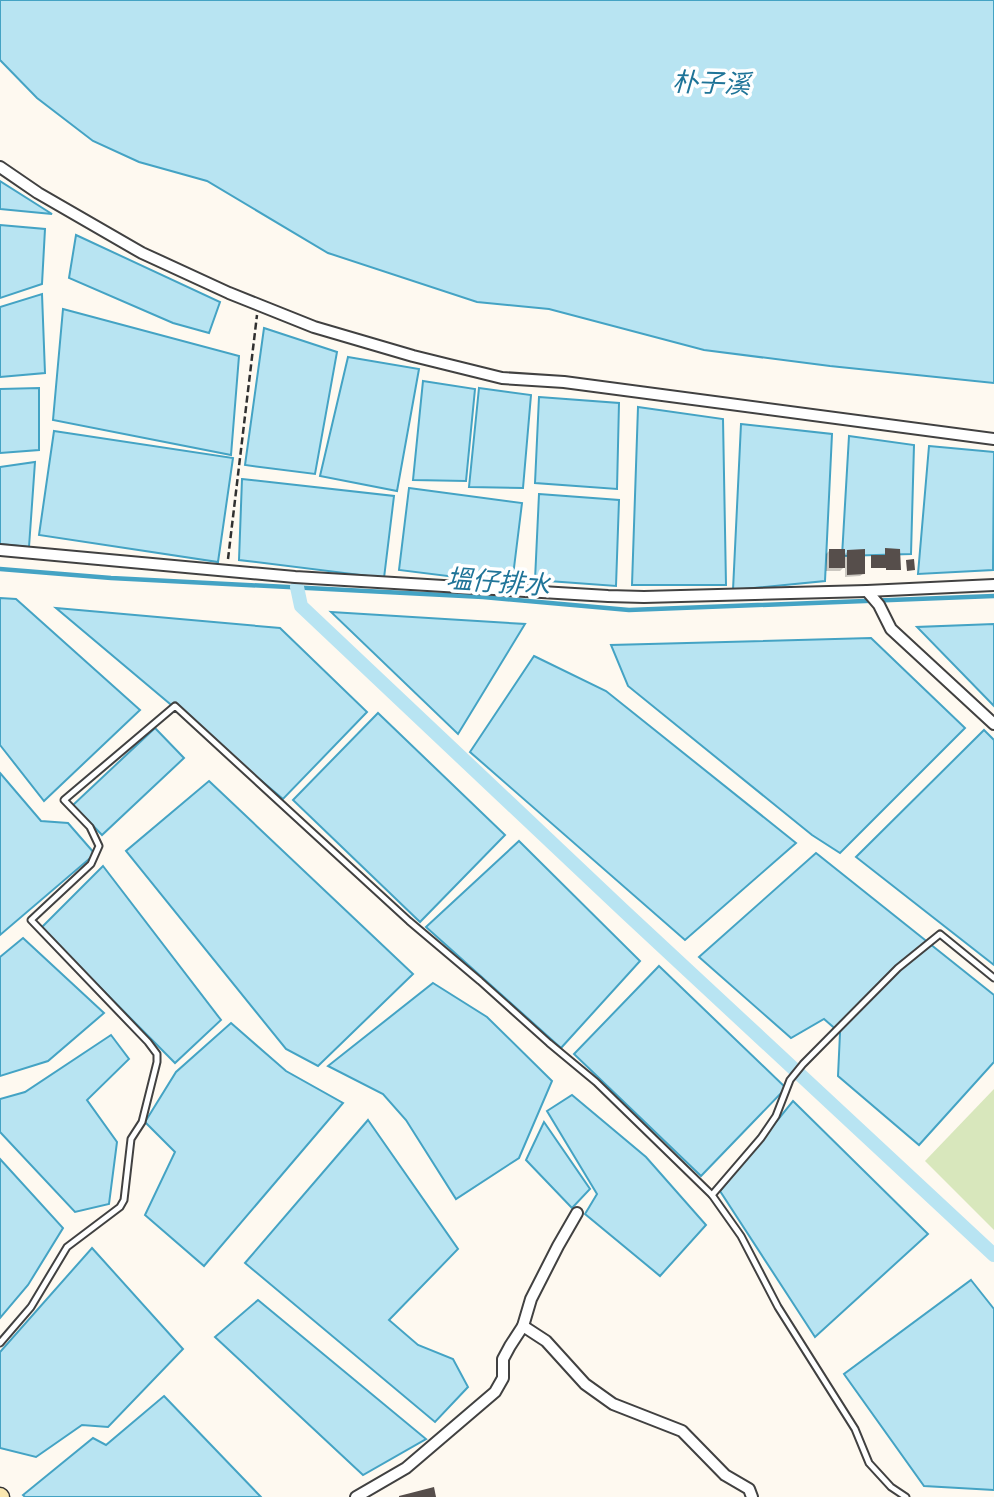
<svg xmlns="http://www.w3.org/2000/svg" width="994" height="1497" font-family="'Zilla Slab','Noto Sans TC',serif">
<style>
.green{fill:#d8e7bc}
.water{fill:#b8e4f2;stroke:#44a3c4;stroke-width:2}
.shadow{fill:#0003}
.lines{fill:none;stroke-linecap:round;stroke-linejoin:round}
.stream{stroke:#44a3c4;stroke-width:4.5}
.canal{stroke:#b8e4f2;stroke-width:14}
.building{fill:#564e4b}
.lane-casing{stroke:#414141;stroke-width:9}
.street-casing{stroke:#414141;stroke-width:14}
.secondary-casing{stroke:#303030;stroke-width:19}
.path{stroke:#303030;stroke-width:2.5;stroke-dasharray:7 3.5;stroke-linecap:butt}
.lane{stroke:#fff;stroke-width:5}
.street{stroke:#fff;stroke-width:10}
.secondary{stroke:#fae7b0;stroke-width:16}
.labels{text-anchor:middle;stroke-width:7;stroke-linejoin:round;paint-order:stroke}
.water-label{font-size:26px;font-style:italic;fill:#1f7498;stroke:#fff}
</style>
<rect width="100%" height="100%" fill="#fef9f0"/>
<polygon class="green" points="994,1089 994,1230 925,1161"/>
<g class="water">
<polygon points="0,0 994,0 994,383 830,366 704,350 549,309 477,302 328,253 207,181 139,162 93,141 37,98 0,60"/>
<polygon points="0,181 52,214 0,209"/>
<polygon points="0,225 45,229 42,284 0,298"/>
<polygon points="76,235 220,302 209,333 173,323 69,278"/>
<polygon points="42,294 45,373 0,377 0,307"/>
<polygon points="63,309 239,356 231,455 53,420"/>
<polygon points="264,328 337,352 315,474 245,465"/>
<polygon points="348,357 419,369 397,491 320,476"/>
<polygon points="423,381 475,389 466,481 413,480"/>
<polygon points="39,388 39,450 0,453 0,389"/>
<polygon points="479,388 531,395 523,488 469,487"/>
<polygon points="539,397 619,403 617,489 535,483"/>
<polygon points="638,407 723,419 726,585 632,585"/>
<polygon points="741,424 832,434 825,581 733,590"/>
<polygon points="54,431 233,458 218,562 39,535"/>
<polygon points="849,436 914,445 911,554 842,556"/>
<polygon points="929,446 994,452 993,570 918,574"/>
<polygon points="35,462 29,547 0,544 0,467"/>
<polygon points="242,479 394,496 384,578 239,560"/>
<polygon points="409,488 522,503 512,584 399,570"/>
<polygon points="539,494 619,500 616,586 535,580"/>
<polygon points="0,598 16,599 140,710 44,801 0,745"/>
<polygon points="56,608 280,628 367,712 283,799"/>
<polygon points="331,612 525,624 458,734"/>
<polygon points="994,624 994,706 917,627"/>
<polygon points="871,638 965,728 840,853 812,835 628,686 611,645"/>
<polygon points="534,656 606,691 796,843 685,940 470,752"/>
<polygon points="378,713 505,835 420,922 293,800"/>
<polygon points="155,728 184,758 102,835 73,805"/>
<polygon points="984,730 994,740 994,965 856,857"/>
<polygon points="0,773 41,821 68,823 95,854 0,935"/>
<polygon points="209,781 413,974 318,1066 286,1049 126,851"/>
<polygon points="519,841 640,961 561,1048 426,927"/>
<polygon points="816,853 994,995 994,1062 919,1145 838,1076 840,1033 824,1019 791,1038 699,957"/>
<polygon points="103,866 221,1020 175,1063 41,928"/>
<polygon points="23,938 104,1013 48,1061 0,1076 0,957"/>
<polygon points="659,966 786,1088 701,1176 574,1054"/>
<polygon points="433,983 487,1017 552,1081 519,1158 456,1199 406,1120 383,1094 328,1066"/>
<polygon points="231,1023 286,1071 343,1103 204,1266 145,1215 175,1152 145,1122 176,1072"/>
<polygon points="111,1035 129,1059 87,1100 117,1142 109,1204 75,1212 0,1132 0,1099 25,1092"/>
<polygon points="572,1095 646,1157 706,1225 660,1276 585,1214 597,1194 547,1111"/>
<polygon points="793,1101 928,1234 815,1337 720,1191"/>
<polygon points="368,1120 458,1249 389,1320 418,1345 453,1359 468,1387 435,1422 245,1263"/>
<polygon points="544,1122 590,1189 572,1208 526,1160"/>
<polygon points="0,1159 63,1228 28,1285 0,1318"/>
<polygon points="92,1248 183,1349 108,1427 82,1425 36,1457 0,1448 0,1352"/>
<polygon points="971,1280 994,1309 994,1490 924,1486 844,1374"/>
<polygon points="258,1300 426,1439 363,1475 215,1337"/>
<polygon points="164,1396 261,1497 25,1497 23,1495 93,1438 106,1445"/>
</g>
<polygon class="shadow" points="829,551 843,556 847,552 864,573 860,576 845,577 845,566 840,571 826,571 826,554"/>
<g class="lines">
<polyline class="stream" points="0,569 111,578 483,597 629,610 994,596"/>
<polyline class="canal" points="297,587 301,606 624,911 994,1255"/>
</g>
<g class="building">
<polygon points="885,548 900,549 901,570 886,570 886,568 871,568 871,555 885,555"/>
<rect x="829" y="549" width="16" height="19"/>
<polygon points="865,549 865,574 847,575 847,550"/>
<polygon points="914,559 915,570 907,571 906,560"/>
<polygon points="434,1487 436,1497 399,1497 399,1496"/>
</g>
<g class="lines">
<g class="lane-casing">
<g id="lane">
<polyline points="712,1195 761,1138 776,1116 790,1080 803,1064 898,968 940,934 994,978"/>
<polyline points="0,1343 31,1307 67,1247 120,1207 124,1200 131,1139 142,1122 157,1062 157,1054 148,1042 31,920 91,864 99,846 90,827 64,800 175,706 409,921 480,981 549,1043 596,1082 712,1195 741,1236 778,1307 855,1429 869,1463 891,1487 906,1497"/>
</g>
</g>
<g class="street-casing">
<g id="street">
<polyline points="0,167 38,193 142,253 229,293 314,327 413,356 502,378 564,382 994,439"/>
<polyline points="0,550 295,577 608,596 644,597 867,591 994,585"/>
<polyline points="867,591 879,605 891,629 994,724"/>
<polyline points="523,1326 546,1341 585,1384 613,1404 682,1431 725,1475 749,1489 752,1497"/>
<polyline points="356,1497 406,1468 495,1392 503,1378 503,1359 510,1346 523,1326 531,1299 558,1246 577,1213"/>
</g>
</g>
<g class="secondary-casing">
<polyline id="secondary" points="0,1496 1,1497"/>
</g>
<polyline class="path" points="228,559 257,315"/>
<use href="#lane" class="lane"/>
<use href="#street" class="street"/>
<use href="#secondary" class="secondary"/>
</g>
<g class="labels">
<g class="water-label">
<text transform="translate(711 83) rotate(2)" y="9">朴子溪</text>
<text transform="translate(498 582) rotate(4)" y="9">塭仔排水</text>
</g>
</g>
</svg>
